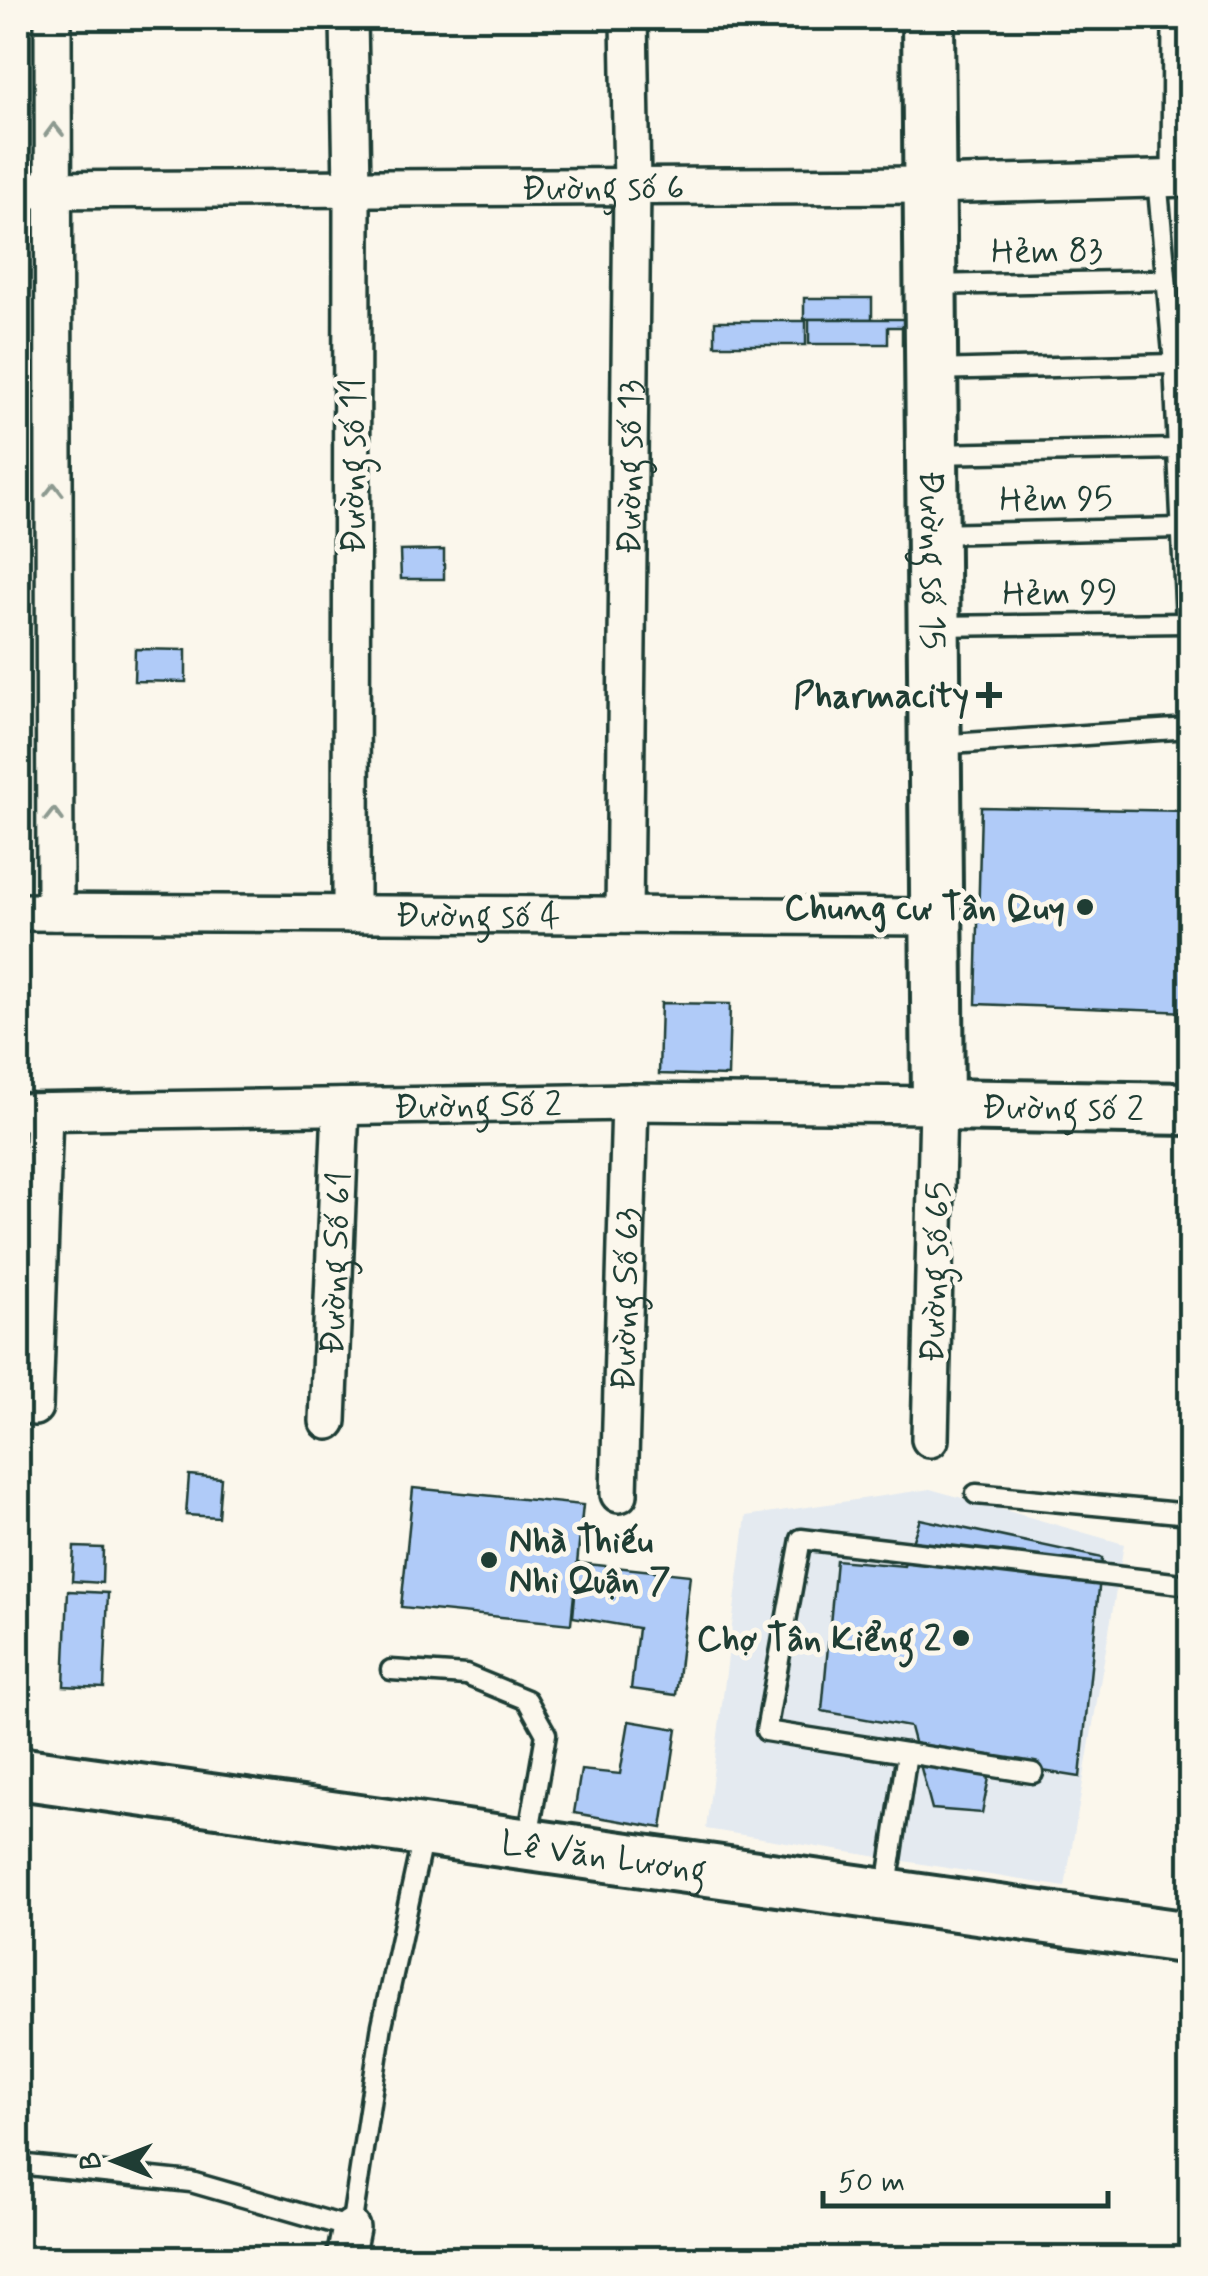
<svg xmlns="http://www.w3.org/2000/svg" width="1208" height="2276" font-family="Mynerve,sans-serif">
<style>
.built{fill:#e4eaf0}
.building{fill:#b0cbf8;stroke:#1f3d34;stroke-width:2.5}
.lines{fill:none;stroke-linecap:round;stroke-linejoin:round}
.lane-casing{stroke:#1f3d34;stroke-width:25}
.street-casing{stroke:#1f3d34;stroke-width:42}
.secondary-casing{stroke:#1f3d34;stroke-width:58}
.lane{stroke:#fbf7ec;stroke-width:18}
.street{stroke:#fbf7ec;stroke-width:35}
.secondary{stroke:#fbf7ec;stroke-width:50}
.oneway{stroke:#8d9a90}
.poi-dot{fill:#1f3d34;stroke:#fbf7ec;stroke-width:4}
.labels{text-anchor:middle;stroke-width:10;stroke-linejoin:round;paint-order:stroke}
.street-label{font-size:35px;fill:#1f3d34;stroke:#fbf7ec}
.poi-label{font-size:35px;font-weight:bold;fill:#1f3d34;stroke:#fbf7ec;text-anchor:end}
</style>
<rect width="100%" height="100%" fill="#fbf7ec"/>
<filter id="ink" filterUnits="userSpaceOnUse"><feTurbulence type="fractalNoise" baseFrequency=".01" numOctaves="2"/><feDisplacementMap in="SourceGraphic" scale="20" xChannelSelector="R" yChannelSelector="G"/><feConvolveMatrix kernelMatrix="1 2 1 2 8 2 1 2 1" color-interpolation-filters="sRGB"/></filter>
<g filter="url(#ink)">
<g class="built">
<polygon points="1177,308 1190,308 1190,606"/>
<polygon points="930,1489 1124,1544 1065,1887 706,1829 746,1516"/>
</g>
<g class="building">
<rect x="804" y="298" width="68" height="21"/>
<polygon points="809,319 910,319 910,344 902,344 902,327 888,327 888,344 809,344"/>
<rect x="715" y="321" width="91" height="24"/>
<polygon points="444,550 444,579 401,579 400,551"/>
<polygon points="135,649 186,650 186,682 134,681"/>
<polygon points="981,807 1190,811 1190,1012 976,1004"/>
<polygon points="661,1003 730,1004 728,1076 659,1074"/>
<polygon points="189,1475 221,1478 218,1517 186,1515"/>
<polygon points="413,1488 583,1505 571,1624 401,1607"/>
<polygon points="920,1519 1102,1558 1080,1777 992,1763 982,1813 932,1809 910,1727 822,1711 836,1560 904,1566"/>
<polygon points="74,1547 103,1548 102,1583 72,1581"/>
<polygon points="578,1563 690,1575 676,1695 631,1689 638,1628 573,1617"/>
<polygon points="68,1591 108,1593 104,1688 64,1686"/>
<polygon points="629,1721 677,1729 662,1828 574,1813 581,1770 620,1774"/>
</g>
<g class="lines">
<g class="lane-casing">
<g id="lane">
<polyline points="1157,178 1174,364 1186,623 1190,623"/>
<polyline points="931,285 1165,280"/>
<polyline points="932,370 1174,364"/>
<polyline points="933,454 1178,449"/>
<polyline points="934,534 1180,528"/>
<polyline points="934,626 1186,623"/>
<polyline points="936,745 1190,728"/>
<polyline points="976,1494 1190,1514"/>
<polyline points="391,1670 466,1675 527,1700 546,1734 527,1844"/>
<polyline points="1033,1773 766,1731 801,1539 1190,1585"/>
<polyline points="886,1894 907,1753"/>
<polyline points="18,2164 191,2182 351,2228 382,2025 423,1836"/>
</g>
</g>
<g class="street-casing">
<g id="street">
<polyline points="53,18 55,912"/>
<polyline points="349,18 352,187 351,914"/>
<polyline points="1180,178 1181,18"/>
<path id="s1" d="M18 190 930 185 1190 178"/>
<path id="s2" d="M18 912 937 917"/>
<path id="s3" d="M624 915 632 186 629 18"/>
<path id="s4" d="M18 1112 630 1102 938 1105 930 1439"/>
<polyline points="34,1407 44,1112"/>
<path id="s5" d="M328 1421 341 1107"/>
<path id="s6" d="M619 1494 630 1102"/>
<polyline points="345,2258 351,2228"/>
</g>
</g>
<g class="secondary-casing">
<g id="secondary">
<path id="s7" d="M928 18 938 1105 1190 1109"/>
<path id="s8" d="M18 1773 1190 1938"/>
</g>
</g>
<use href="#lane" class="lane"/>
<use href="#street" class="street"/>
<use href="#secondary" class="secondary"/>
</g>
<defs><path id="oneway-chevron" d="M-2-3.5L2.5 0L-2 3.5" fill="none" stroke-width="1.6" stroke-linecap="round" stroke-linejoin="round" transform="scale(2.5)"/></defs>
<g class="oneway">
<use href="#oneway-chevron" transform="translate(54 130) rotate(-91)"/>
<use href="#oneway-chevron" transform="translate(54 490) rotate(-90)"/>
<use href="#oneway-chevron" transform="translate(54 815) rotate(-90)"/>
</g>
</g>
<g class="poi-dot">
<path d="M984 680h10v10h10v10h-10v10h-10v-10h-10v-10h10z"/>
<circle cx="1085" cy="907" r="10"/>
<circle cx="489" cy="1560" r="10"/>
<circle cx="961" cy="1638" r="10"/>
</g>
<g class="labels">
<g class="street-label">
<text dy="12" stroke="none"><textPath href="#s1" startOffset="585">Đường số 6</textPath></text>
<text transform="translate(1047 250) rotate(-1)" y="12">Hẻm 83</text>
<text transform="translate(352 466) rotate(-90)" y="12">Đường số 11</text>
<text dy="12" stroke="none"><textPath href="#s3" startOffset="448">Đường số 13</textPath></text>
<text transform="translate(1056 498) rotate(-1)" y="12">Hẻm 95</text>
<text dy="12" stroke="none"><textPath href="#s7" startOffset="542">Đường số 15</textPath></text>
<text transform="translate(1060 592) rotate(-1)" y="12">Hẻm 99</text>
<text dy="12" stroke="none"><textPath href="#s2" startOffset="460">Đường số 4</textPath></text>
<text dy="12" stroke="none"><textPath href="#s4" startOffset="460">Đường Số 2</textPath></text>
<text dy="12" stroke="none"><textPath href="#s7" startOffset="1212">Đường số 2</textPath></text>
<text dy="12" stroke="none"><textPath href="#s5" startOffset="158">Đường Số 61</textPath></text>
<text transform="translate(934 1272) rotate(-88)" y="12">Đường số 65</text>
<text dy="12" stroke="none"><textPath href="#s6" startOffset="195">Đường Số 63</textPath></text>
<text dy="12" stroke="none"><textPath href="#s8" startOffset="592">Lê Văn Lương</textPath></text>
</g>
<g class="poi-label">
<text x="969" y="707">Pharmacity</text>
<text x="1065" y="919">Chung cư Tân Quy</text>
<text x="509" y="1552" text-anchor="start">Nhà Thiếu<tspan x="509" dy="40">Nhi Quận 7</tspan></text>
<text x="941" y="1650">Chợ Tân Kiểng 2</text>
</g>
</g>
<rect width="1208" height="2276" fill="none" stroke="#fbf7ec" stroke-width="60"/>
<rect x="30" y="30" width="1148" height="2216" fill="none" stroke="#1f3d34" stroke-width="4" filter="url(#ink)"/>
<g transform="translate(115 2161) rotate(270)" stroke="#fbf7ec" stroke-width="8" paint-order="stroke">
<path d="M0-8L18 38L0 25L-18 38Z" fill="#1f3d34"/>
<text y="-15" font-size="28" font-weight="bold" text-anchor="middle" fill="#1f3d34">B</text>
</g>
<path d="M823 2191v15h285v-15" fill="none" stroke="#1f3d34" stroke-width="5"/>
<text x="838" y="2191" font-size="30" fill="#1f3d34" stroke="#fbf7ec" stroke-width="8" paint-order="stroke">50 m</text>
</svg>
